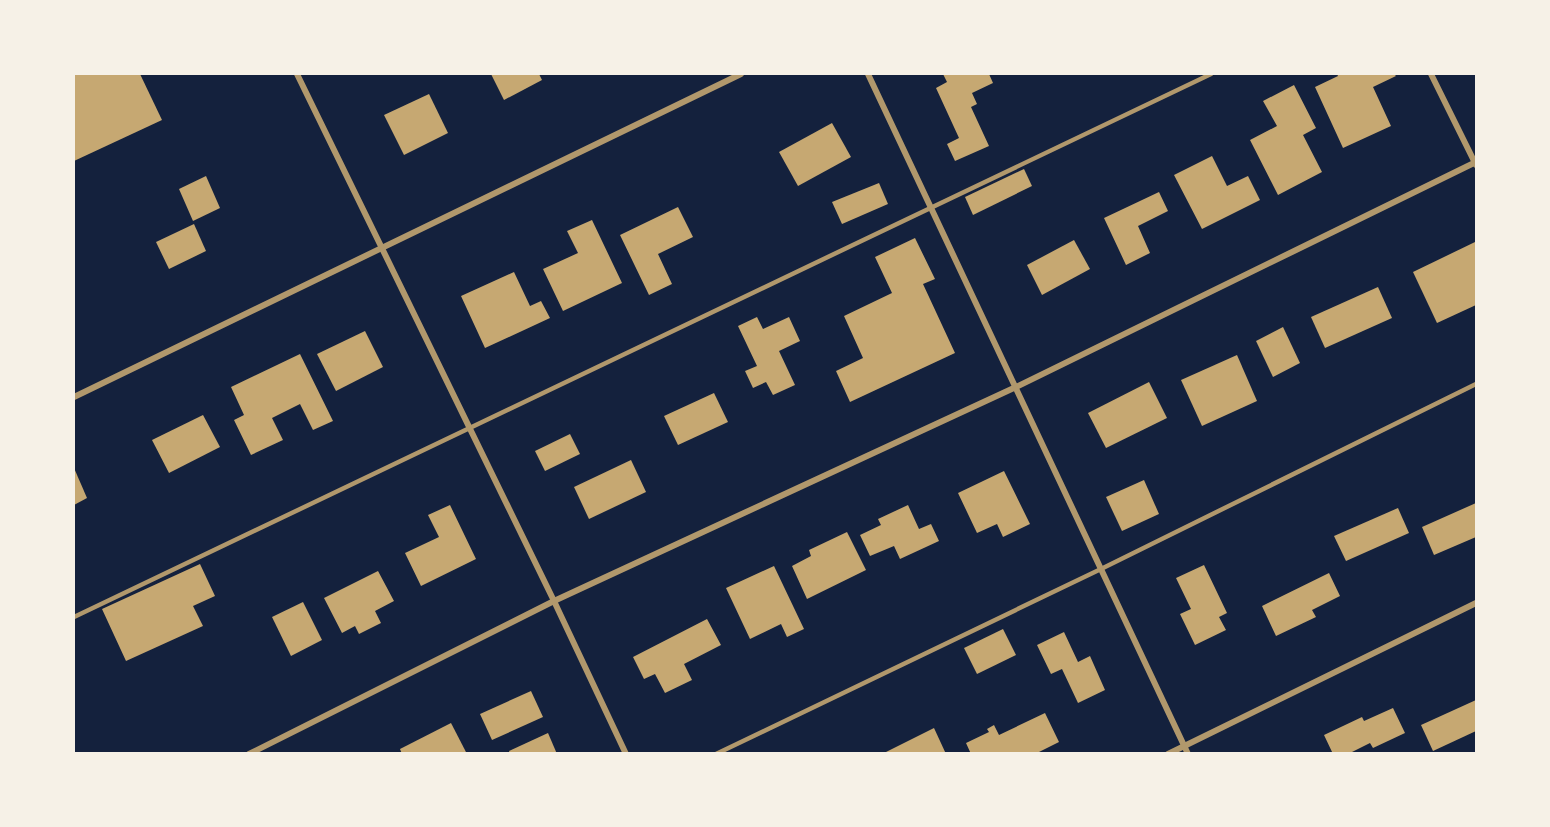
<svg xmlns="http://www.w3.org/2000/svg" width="1550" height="827" font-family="'Asap Condensed',sans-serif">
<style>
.building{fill:#c6a872}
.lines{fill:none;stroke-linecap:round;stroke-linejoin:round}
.service{stroke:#b1986c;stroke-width:4.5}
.minor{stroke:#b1986c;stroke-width:6}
</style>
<rect width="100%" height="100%" fill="#14213d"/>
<g class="building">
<polygon points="74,74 140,74 162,120 74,161"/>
<polygon points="491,74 539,74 542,80 504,100"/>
<polygon points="943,74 989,74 993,83 972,93 977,104 971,107 989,146 955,161 947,144 959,138 936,88 947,82"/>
<polygon points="1337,74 1394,74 1396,76 1373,87 1391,126 1343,148 1315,87 1338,76"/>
<polygon points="1294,85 1316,128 1303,135 1322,172 1278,195 1250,140 1277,126 1263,101"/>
<polygon points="429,94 448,133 404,155 384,115"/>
<polygon points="832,123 851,157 798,186 779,152"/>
<polygon points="1212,156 1227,186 1248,176 1260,200 1202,229 1174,175"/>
<polygon points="1024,169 1032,186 973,215 965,197"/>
<polygon points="206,176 220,208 193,221 179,189"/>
<polygon points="879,183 888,204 842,224 832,202"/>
<polygon points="1159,192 1168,211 1138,226 1150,253 1126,265 1104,218"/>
<polygon points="678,207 693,237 658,254 672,284 649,295 620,235"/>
<polygon points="592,220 622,283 563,311 543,269 578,253 567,231"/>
<polygon points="194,224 206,251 169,269 156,242"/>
<polygon points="915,238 935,279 923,284 955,353 850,402 836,371 863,358 844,316 892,293 875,257"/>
<polygon points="1074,240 1090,269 1042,295 1027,265"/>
<polygon points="1475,242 1476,245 1476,305 1437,323 1413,272"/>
<polygon points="514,272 530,306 541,301 550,318 485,348 461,296"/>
<polygon points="1378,287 1392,318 1325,348 1311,317"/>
<polygon points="757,317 763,329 789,317 800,341 779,351 795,385 773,395 766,382 753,388 745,371 757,366 738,326"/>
<polygon points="1283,327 1300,363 1273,377 1256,341"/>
<polygon points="365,331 383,367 336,391 317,354"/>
<polygon points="300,354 333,421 313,430 300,404 272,418 283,440 251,455 234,420 244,415 231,387"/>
<polygon points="1237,355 1257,401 1202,426 1181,380"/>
<polygon points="1149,382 1167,418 1106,448 1088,413"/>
<polygon points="714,393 728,422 678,445 664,416"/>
<polygon points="203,415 220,447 169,473 152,440"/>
<polygon points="570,434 580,454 545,471 535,451"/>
<polygon points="631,460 646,492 589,519 574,487"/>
<polygon points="74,468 87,498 74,505"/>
<polygon points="1004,471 1030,524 1003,537 997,524 977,533 958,493"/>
<polygon points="1144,480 1159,514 1122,531 1106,497"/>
<polygon points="1476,503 1476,537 1434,555 1422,527"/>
<polygon points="450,505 476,559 421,586 405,553 439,537 428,515"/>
<polygon points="908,505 919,529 931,524 939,541 900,559 894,546 870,556 860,535 881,525 878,519"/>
<polygon points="1398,508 1409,533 1346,561 1334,536"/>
<polygon points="847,532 866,570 807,599 792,566 811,556 809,550"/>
<polygon points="200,564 215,596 193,606 203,626 126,661 102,609"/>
<polygon points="1204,565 1227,613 1219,617 1226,630 1195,645 1180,614 1191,609 1176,578"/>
<polygon points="774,566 804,629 787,637 781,624 750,639 726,588"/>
<polygon points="378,571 394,601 375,611 381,623 359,634 355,626 342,633 324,598"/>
<polygon points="1329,573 1340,596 1312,610 1316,617 1276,636 1262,606"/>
<polygon points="303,602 322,640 291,656 272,617"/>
<polygon points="707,619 721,645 684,664 692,680 665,693 655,674 644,679 633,657"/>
<polygon points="1003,629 1016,655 977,674 964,648"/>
<polygon points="1064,632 1078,662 1090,656 1105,690 1078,703 1062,669 1051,674 1037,645"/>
<polygon points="531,691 543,717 492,740 480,714"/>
<polygon points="1476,700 1476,731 1433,751 1421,725"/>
<polygon points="1393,708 1405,733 1373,748 1370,743 1348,754 1333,754 1324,735 1362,717 1364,721"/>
<polygon points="1045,713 1059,742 1035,754 971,754 966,743 989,732 987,729 994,725 999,735"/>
<polygon points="451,723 467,754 402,754 400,749"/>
<polygon points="934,728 946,754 882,754"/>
<polygon points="548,733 557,754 510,754 509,751"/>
</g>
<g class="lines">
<g class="service">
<polyline points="74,617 1211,74"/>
<polyline points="716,754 1101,569 1476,384"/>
</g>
<g class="minor">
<polyline points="297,74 554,601 626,754"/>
<polyline points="868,74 1188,754"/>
<polyline points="1431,74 1476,165"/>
<polyline points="74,397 741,74"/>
<polyline points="249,754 554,601 1016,387 1476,162"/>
<polyline points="1168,754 1476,603"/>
</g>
</g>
<rect width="1550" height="827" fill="none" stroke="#f6f1e7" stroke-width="150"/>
</svg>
